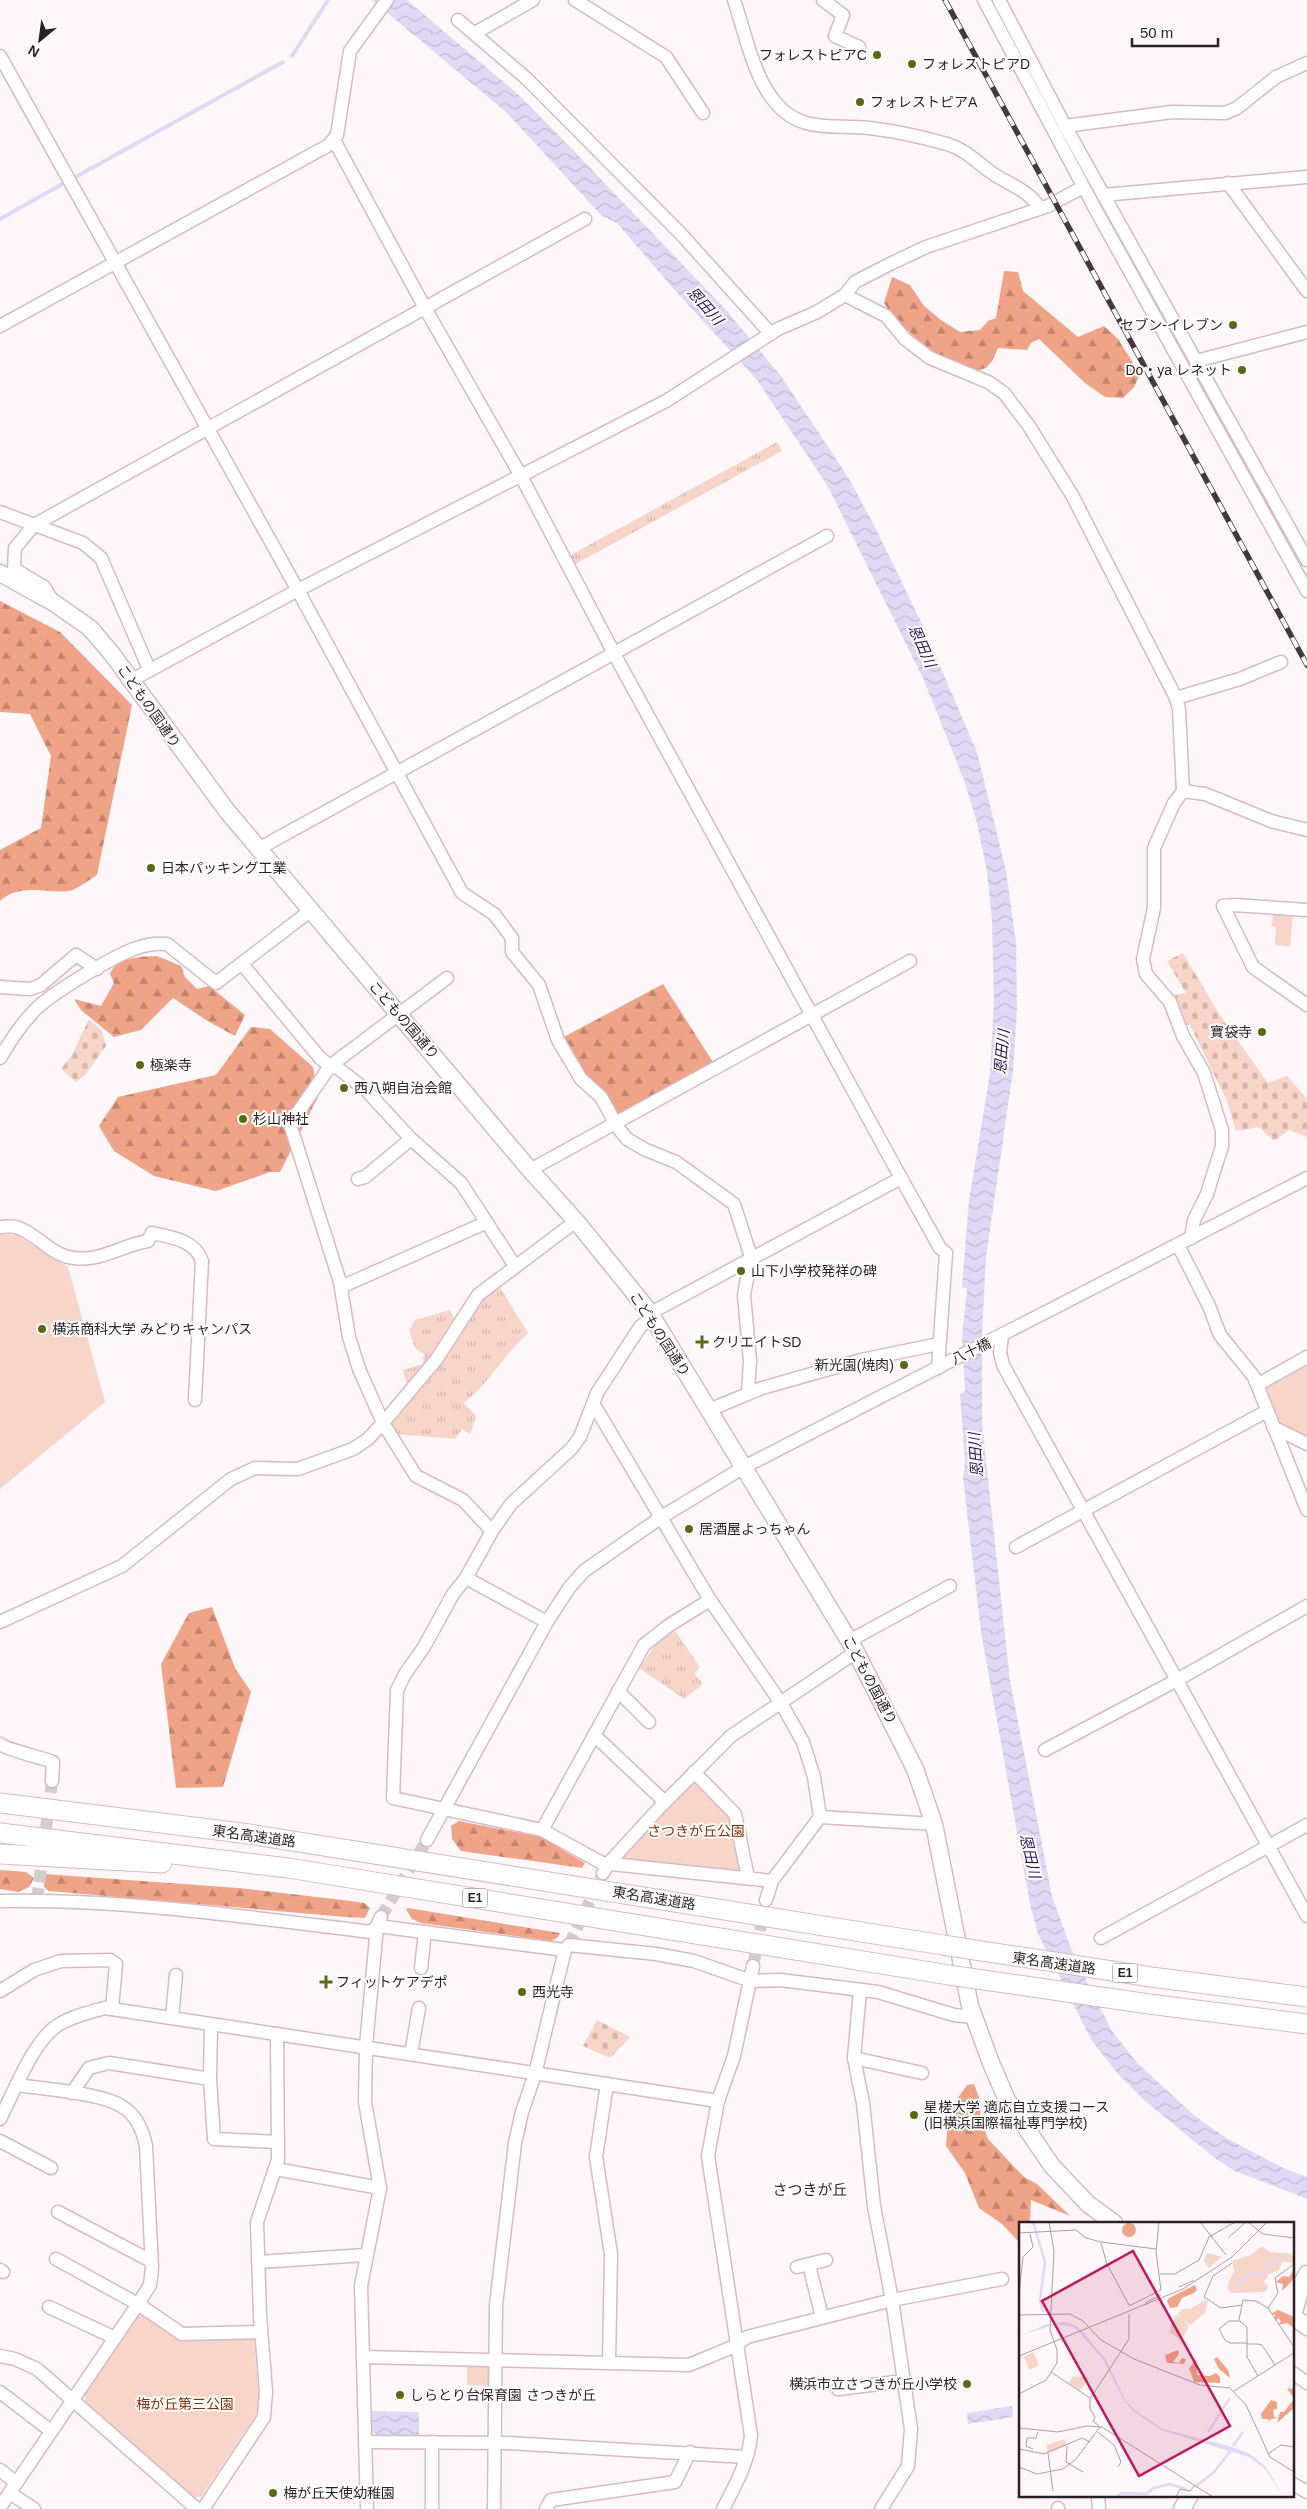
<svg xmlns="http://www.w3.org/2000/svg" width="1307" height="2509" font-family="Helvetica,'Noto Sans JP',sans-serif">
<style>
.grass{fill:url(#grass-tufts)}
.forest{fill:url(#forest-firs)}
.cemetery{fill:url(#cemetery-stones)}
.park{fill:#f7d5c8}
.water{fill:url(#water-waves)}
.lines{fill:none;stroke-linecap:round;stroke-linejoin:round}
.stream{stroke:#dfd9f6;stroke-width:4}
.minor-tunnel{stroke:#d3cccf;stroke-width:12;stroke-dasharray:12 6;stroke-linecap:butt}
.minor-casing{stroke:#d8b9c7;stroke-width:15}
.major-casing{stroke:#d8b9c7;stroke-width:19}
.highway-casing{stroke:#d8b9c7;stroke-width:21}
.minor{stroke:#fff;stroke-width:12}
.major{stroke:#fff;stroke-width:16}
.highway{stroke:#fff;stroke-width:19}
.rail-casing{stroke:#42383d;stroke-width:5.5}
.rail{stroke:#fff;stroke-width:4;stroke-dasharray:11;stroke-linecap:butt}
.highway-bridge-casing{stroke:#d8b9c7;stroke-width:21;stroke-linecap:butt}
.highway-bridge{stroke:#fff;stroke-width:19}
.poi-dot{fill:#5a6a14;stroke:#fff;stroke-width:2}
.labels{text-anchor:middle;stroke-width:4;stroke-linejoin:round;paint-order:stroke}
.shield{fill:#fff;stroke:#6a6266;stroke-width:1}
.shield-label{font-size:12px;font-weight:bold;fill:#2a1f24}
.poi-label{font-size:14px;fill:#2a1f24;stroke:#fff;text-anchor:start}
.street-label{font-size:14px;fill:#2a1f24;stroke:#fff}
.park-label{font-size:14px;fill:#883107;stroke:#fff}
.water-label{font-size:15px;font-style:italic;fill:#31105f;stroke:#fff}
.neighbourhood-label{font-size:15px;fill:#2a1f24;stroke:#fff}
.inset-river{fill:none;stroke:#dfd9f6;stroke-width:2.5}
.inset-road{fill:none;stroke:#a9a1a4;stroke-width:1}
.view{fill:#c2185b;fill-opacity:0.15;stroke:#c2185b;stroke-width:2.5}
.inset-edge{fill:none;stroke:#2a1f24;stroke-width:2.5}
</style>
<defs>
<pattern id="grass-tufts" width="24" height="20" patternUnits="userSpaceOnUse" patternTransform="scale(1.25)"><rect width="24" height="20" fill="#f7d5c8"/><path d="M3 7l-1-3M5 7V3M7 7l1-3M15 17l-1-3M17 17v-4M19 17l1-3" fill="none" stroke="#d4b6ac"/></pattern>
<pattern id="forest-firs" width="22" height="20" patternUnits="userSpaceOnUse" patternTransform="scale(1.25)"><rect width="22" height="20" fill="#efa387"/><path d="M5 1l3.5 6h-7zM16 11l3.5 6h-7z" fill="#c2846e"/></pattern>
<pattern id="cemetery-stones" width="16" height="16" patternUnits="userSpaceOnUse" patternTransform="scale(1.25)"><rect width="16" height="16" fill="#f7d5c8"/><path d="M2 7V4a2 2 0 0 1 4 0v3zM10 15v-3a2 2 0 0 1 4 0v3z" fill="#d4b6ac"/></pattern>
<pattern id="water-waves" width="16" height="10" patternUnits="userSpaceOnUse" patternTransform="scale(1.25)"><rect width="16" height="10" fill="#dfd9f6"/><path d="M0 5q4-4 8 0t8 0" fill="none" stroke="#c0bad3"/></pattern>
</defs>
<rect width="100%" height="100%" fill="#fdf7fa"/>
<g class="grass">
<polygon points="777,442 782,451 574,565 569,556"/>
<path d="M499 1286 528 1333C504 1355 489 1383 464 1403L476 1416 470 1434 462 1429 455 1439 395 1434 388 1425 446 1355 475 1307Z"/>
<path d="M450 1310 454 1319C441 1344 423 1364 407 1387L403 1370 423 1364 424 1354 415 1348 409 1330 415 1320Z"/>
<polygon points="675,1631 700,1667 694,1673 703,1684 684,1699 639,1668 656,1644"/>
</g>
<g class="forest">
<polygon points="1004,271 1018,272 1023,291 1078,337 1104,326 1118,339 1140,374 1134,387 1123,398 1105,397 1085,383 1039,339 1031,343 1027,350 998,348 992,361 986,368 975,371 932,354 892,315 884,303 892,277 910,285 924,306 941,320 960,332 980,330 988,321 996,318"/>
<path d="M0 601 60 632 132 705 97 875C90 879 78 889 69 891 46 894 21 882 0 901V850L41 828 51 756 30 714 0 712Z"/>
<path d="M157 956 181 966 185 977 197 989 209 986 245 1015 235 1036 206 1020 173 998 141 1030 114 1037 81 1010 74 999 101 1006 114 983 110 974C117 956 141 957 157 956Z"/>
<polygon points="663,984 713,1062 616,1116 586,1077 562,1038"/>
<polygon points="251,1027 270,1029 313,1067 318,1097 280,1172 270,1172 216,1191 154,1176 114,1151 99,1126 118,1097 216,1075"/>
<polygon points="212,1607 235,1668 251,1692 223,1787 176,1788 161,1664 189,1613"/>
<polygon points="459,1821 541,1837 585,1863 582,1868 461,1851 452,1839 451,1826"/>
<polygon points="0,1870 26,1872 34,1878 29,1887 18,1892 0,1889"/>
<polygon points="45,1874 238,1888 351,1901 364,1903 370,1908 365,1918 346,1917 49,1891 44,1887"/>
<polygon points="408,1908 560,1933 558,1937 552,1941 421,1923 412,1919 406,1909"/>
<polygon points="974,2084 981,2103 980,2118 988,2139 1024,2177 1037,2184 1070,2216 1031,2200 1030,2223 1021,2223 1021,2240 1018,2241 1002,2224 979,2208 965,2173 946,2146 949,2111 967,2085"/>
</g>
<g class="cemetery">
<polygon points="1183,953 1221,1017 1268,1083 1287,1076 1307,1099 1307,1137 1289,1130 1274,1141 1259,1127 1236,1131 1227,1101 1190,1025 1183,1025 1175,995 1186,993 1167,961"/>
<polygon points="89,1019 102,1031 106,1046 85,1075 76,1082 61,1069 72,1055"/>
<polygon points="597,2020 630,2037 610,2058 583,2046"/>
</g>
<g class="park">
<polygon points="1273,913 1293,913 1290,947 1275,945 1276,927 1272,926"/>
<polygon points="0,1234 17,1235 68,1267 105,1402 0,1489"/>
<polygon points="1307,1362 1307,1437 1278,1421 1265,1390 1267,1384"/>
<polygon points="694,1776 732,1816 741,1874 618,1862"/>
<polygon points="138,2315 147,2315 173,2334 254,2340 260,2409 201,2497 194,2497 85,2402 85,2394"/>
<polygon points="467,2366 487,2366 491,2372 491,2386 467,2385"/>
</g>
<g class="water">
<polygon points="372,0 407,0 520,96 571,148 727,311 781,376 848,477 875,527 921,622 977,752 1006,871 1016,942 1017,1009 1013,1071 986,1257 982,1335 982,1424 1010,1681 1052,1896 1070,1946 1090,1988 1112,2031 1138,2064 1196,2117 1228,2139 1281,2167 1307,2177 1307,2199 1235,2171 1216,2159 1144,2100 1118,2074 1092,2041 1038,1934 1030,1904 981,1632 963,1478 965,1462 960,1394 965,1392 962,1337 967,1289 962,1287 969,1200 990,1074 994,1002 992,921 987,871 976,819 964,780 923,678 827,485 757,380 672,287 617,223 602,216 506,112"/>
<polygon points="1012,2406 1013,2417 968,2424 967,2413"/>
<polygon points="372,2411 419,2412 419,2437 378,2436 372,2431"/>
</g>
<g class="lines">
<g class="stream">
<polyline points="292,56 328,0"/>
<polyline points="72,179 283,62"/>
<polyline points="0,219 66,182"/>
</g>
<g class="minor-tunnel">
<polyline points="37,1900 52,1781"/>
<polyline points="381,1917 427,1840"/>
<polyline points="569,1945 603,1873"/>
<polyline points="753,1966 764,1910"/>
</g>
<g class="minor-casing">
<g id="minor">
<polyline points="575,0 666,57 703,113"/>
<path d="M734 0C745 32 753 76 775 102 801 134 834 124 869 128 895 131 922 137 947 144 967 150 978 164 995 175 1011 185 1029 191 1040 208"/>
<polyline points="823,0 843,15 835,36 859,47"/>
<polyline points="984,0 1098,214 1307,591"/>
<polyline points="999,0 1065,126 1307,560"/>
<polyline points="458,20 526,78 681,234 771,334"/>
<polyline points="475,33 533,0"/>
<polyline points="0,56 295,585 462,893 494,914 512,938 512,952 539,985 558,1040 581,1079 601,1097 618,1128 627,1139 646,1150 676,1162 734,1204 751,1257 744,1295 750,1361 748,1393"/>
<polyline points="1065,126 1172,112 1225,113 1237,108 1276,77 1307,63"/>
<polyline points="334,140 425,308 521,476 617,659 901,1178 940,1248 946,1253 938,1368"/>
<polyline points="1228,183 1307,291"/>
<polyline points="1103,195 1307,177"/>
<polyline points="845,295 886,316 905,339 930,358 988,382 1004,393 1029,426 1072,495 1176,698 1179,709 1183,791 1174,803 1154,848 1154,908 1143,959 1146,974 1170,1002 1183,1036 1204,1073 1222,1130 1222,1146 1207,1194 1194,1220 1191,1238"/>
<polyline points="0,326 329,145 337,135 350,51 387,0"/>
<polyline points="1196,361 1307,332"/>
<polyline points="0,512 83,543 101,558 149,669"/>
<polyline points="54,603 44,587 14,569 15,548 34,525 585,219"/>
<polyline points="130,681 298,590 666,401 778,329 817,312 845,295 855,282 892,263 926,247 1048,206 1083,187"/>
<polyline points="1176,698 1240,679 1281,662"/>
<polyline points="1183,791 1205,794 1271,821 1307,830"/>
<polyline points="258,849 827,536"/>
<polyline points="1307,910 1234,905 1223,906 1253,967 1307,1005"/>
<polyline points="242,964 320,1058 330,1066 447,978"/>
<polyline points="0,987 30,989 41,985 76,955 97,969"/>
<path d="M0 1058C11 1040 21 1024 36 1009 52 993 112 957 134 949 144 945 157 943 167 944L216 983 310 911"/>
<polyline points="530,1170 910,961"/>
<polyline points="358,1179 365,1177 411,1139"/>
<path d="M0 1227C5 1227 11 1226 16 1227 37 1233 51 1256 74 1258 101 1262 122 1245 148 1241L152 1233C171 1237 195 1240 202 1261L195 1400"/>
<polyline points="1178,1245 1209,1306 1220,1335 1254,1377 1307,1510"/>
<polyline points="341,1287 485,1223"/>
<polyline points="1002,1336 1000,1352 1003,1365 1307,1916"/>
<polyline points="1257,1385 1307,1357"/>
<polyline points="594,1405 710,1600 781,1703 803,1742 814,1777 820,1817"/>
<polyline points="709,1410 762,1388 861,1360 939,1344"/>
<polyline points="1273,1427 1307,1444"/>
<polyline points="492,1531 463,1500 416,1476 383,1423 359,1369 349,1337 340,1282 290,1124 330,1066 339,1069 366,1090 411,1139 461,1183 515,1266"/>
<polyline points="1016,1547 1267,1411"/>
<polyline points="466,1578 547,1622"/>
<polyline points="0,1622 122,1566 231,1479 255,1468 298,1469 353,1449 368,1439 383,1423 436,1360 478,1295 576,1221"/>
<polyline points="849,1641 950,1586"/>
<polyline points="618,1691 649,1722"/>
<polyline points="594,1735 665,1802"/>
<path d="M0 1744C7 1750 40 1757 53 1762L52 1781"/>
<polyline points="1045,1750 1177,1680 1307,1606"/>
<polyline points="694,1772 735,1814 748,1878"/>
<polyline points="542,1830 644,1645 668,1626 710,1600"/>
<polyline points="427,1840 547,1622 569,1588 584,1571 660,1518 744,1467 1307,1178"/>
<polyline points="603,1873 608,1864 661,1806 731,1736 856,1652"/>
<polyline points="772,1881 602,1863 542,1830 393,1798 397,1690 405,1674 424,1647 453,1594 466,1578 492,1531 511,1504 571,1449 580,1437 597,1393 640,1327 652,1317 656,1310 901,1178"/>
<polyline points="766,1900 772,1881 820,1817 934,1824"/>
<path d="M0 1901C124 1899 248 1917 371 1932L377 1926 565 1950 569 1945 656 1954 694 1961 751 1981 780 1980 878 1992 954 2015 973 2017"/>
<polyline points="1101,1938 1307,1825"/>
<polyline points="421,1968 425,1932"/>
<polyline points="860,1990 854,2058 863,2103 874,2206 892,2300 911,2429 908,2466 881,2509"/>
<polyline points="0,1991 34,1970 61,1961 110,1960 116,1964 112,2009"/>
<polyline points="172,2018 176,1975"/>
<polyline points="211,2025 210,2079 214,2139 278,2142"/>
<polyline points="411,2054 419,2008"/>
<polyline points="854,2058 922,2073"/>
<polyline points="607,2084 596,2157 611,2254 609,2362"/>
<polyline points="72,2093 89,2068 109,2063 210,2079"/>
<path d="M0 2119C14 2092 33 2041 58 2025 72 2016 90 2012 105 2008L718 2101"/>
<polyline points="0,2141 51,2168"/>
<polyline points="276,2169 380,2188"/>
<polyline points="58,2212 151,2261"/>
<polyline points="56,2259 138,2304 182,2334 261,2332"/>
<polyline points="258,2262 365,2255"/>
<polyline points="809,2265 822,2317"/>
<polyline points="797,2267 826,2260"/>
<polyline points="0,2270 3,2272"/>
<polyline points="49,2307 115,2338"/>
<polyline points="0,2356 15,2359 37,2369 197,2509"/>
<polyline points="364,2357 689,2365 735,2346 747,2337 892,2300 1002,2279"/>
<polyline points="1293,2373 1307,2383"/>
<polyline points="838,2389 904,2381"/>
<polyline points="0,2392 51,2431"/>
<polyline points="366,2442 507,2443 746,2457"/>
<polyline points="432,2442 432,2509"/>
<polyline points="0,2470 16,2483"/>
<polyline points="1293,2484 1307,2492"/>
<polyline points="10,2493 34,2509"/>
<polyline points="1098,2495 1099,2509"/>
<path d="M0 2507 138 2304 150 2285 152 2267 146 2146C143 2131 137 2116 123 2107 102 2093 44 2089 17 2085"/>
<polyline points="1058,2508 1058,2509"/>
<polyline points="203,2509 264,2417 266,2392 260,2315 257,2222 278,2160 277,2034"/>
<polyline points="367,2509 361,2286 380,2188 365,2102 366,2046 377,1926 381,1917"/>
<polyline points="494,2509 496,2305 515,2143 522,2112 535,2074 565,1950"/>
<polyline points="546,2509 551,2500 675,2482 690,2452"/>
<path d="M723 2509C735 2486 749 2461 751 2435L708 2156 718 2101 734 2056 753 1966"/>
</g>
</g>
<g class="major-casing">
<g id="major">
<polyline points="0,573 54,603 90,628 112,654 227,811 530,1170 576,1221 648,1310 856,1652 915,1769 934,1824 970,2006 991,2063 1007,2100 1052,2166 1088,2204 1114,2223"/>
<polyline points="1293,2316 1302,2283 1307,2274"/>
<polyline points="1293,2316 1307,2327"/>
<polyline points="1182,2509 1190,2495"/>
</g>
</g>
<g class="highway-casing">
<g id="highway">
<polyline points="0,1803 249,1834 943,1945"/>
<polyline points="0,1833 288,1868 949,1975"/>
<polyline points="0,1854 162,1863"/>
</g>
</g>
<use href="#minor" class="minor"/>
<use href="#major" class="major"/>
<use href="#highway" class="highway"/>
<g class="rail-casing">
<polyline id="rail" points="945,0 1307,665"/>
</g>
<use href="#rail" class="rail"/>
<g class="highway-bridge-casing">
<g id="highway-bridge">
<polyline points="943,1945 1151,1977 1307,1997"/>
<polyline points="949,1975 1149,2004 1307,2024"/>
</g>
</g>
<use href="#highway-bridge" class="highway-bridge"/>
</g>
<g class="poi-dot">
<circle cx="877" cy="55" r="5"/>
<circle cx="912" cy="64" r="5"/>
<circle cx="860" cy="102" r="5"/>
<circle cx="1233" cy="325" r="5"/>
<circle cx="1242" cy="370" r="5"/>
<circle cx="151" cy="868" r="5"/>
<circle cx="1262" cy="1032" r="5"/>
<circle cx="140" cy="1065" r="5"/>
<circle cx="344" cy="1088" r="5"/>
<circle cx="243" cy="1119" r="5"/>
<circle cx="741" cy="1271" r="5"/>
<circle cx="42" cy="1329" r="5"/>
<path d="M699.5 1334.5h5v5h5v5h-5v5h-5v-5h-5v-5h5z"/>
<circle cx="904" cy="1365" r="5"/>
<circle cx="689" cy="1529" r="5"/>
<path d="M323.5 1974.5h5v5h5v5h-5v5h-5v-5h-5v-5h5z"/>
<circle cx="522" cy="1992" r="5"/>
<circle cx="914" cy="2115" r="5"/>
<circle cx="967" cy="2384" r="5"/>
<circle cx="400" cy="2395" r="5"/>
<circle cx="273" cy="2493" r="5"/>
</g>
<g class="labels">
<g class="shield">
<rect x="462.5" y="1888.5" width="25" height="19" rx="4"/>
<rect x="1112.5" y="1963.5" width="25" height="19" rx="4"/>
</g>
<g class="shield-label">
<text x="475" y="1902">E1</text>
<text x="1125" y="1977">E1</text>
</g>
<g class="poi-label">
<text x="867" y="60" text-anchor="end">フォレストピアC</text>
<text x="922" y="69">フォレストピアD</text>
<text x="870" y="107">フォレストピアA</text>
<text x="1223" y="330" text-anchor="end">セブン-イレブン</text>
<text x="1232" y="375" text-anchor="end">Do・ya レネット</text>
<text x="161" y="873">日本パッキング工業</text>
<text x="1252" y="1037" text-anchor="end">寶袋寺</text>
<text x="150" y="1070">極楽寺</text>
<text x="354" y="1093">西八朔自治会館</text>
<text x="253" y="1124">杉山神社</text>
<text x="751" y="1276">山下小学校発祥の碑</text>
<text x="52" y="1334">横浜商科大学 みどりキャンパス</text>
<text x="712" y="1347">クリエイトSD</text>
<text x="894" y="1370" text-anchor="end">新光園(焼肉)</text>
<text x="699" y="1534">居酒屋よっちゃん</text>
<text x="336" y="1987">フィットケアデポ</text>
<text x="532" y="1997">西光寺</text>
<text x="924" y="2112">星槎大学 適応自立支援コース<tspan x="924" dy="16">(旧横浜国際福祉専門学校)</tspan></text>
<text x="957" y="2389" text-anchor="end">横浜市立さつきが丘小学校</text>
<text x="410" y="2400">しらとり台保育園 さつきが丘</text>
<text x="283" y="2498">梅が丘天使幼稚園</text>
</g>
<g class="street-label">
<text transform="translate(149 706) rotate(55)" y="5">こどもの国通り</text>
<text transform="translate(404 1020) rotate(49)" y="5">こどもの国通り</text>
<text transform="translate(660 1334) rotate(57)" y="5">こどもの国通り</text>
<text transform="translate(971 1351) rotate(-26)" y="5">八十橋</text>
<text transform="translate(870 1680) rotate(62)" y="5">こどもの国通り</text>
<text transform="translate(254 1836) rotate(8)" y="5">東名高速道路</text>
<text transform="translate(654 1898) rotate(9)" y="5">東名高速道路</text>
<text transform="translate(1054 1963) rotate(8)" y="5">東名高速道路</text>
</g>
<g class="park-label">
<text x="696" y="1836">さつきが丘公園</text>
<text x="185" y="2409">梅が丘第三公園</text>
</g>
<g class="water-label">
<text transform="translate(705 306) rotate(48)" y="5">恩田川</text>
<text transform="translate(922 646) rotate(66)" y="5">恩田川</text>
<text transform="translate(1002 1052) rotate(-85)" y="5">恩田川</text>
<text transform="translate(976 1455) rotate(-94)" y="5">恩田川</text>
<text transform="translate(1030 1856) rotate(77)" y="5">恩田川</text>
</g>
<g class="neighbourhood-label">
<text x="810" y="2195">さつきが丘</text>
</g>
</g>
<g transform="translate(1019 2222)">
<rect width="275" height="275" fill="#fdf7fa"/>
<path d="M103 8a7 7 0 1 1 14 0a7 7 0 1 1-14 0ZM275 47V57L263 69 264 62 257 60 264 54 270 55ZM176 63 178 68 175 71 163 76 158 85 151 86 148 79 150 76ZM259 88 275 95V106L268 101 259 103 262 100 260 96 256 99V93L252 92ZM159 128 160 132 154 140 160 141 163 136 167 137 165 142 148 141 146 133ZM198 135 209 148 211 156 200 147 195 137ZM177 138 178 153 191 154 197 151 201 155V161L175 160 170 146ZM268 166 275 167V186L258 201 261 190H265L275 177ZM252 178 258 180V187L254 188 255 195H259L250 198 252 204 249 197H243L242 192Z" fill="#efa387"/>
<path d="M243 24 251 30 275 32V41L263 40 260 48 250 52 245 60 249 65 246 70 212 71 208 65 215 49 213 39 232 33ZM188 31 203 35 190 46 185 39ZM186 78 189 79 186 91 171 103 159 92 163 87H171ZM157 93 164 96 170 105 162 118 150 110ZM14 130 20 143 10 148 5 135ZM54 154 69 156 61 169 50 161ZM46 217 47 224 29 231 27 223Z" fill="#f7d5c8"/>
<path d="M45 100 56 103 65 111 87 138 106 178 118 190 144 207 213 225 231 232 246 244 265 275 245 246 230 235 142 208 114 189 104 177 84 137 55 105 37 102 0 114 28 102Z" fill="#dfd9f6"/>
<path class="inset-river" d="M14 0 26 40 21 78 24 90M218 64 232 52 245 50 251 39 263 36M199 194 211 176M189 210 199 195M214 224 224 210M176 265 195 250 214 226M98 275 102 271 127 272 135 266 151 262 167 267"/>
<path class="inset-road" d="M181 0 207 33M229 0 244 12 275 16M0 11 57 8 67 16 82 20 137 27M209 16 227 0M82 21 88 42 110 83M213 41 194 54 185 75 202 86 223 83M141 52H156L180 38 190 15 216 0M160 65 175 58M0 72 4 35 14 25 11 12M126 81 142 73M110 84 142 68 137 30 140 0M249 86 259 71 256 56 275 42M0 93 51 92 64 99 82 118 115 137 181 163 211 166 227 183 251 235 275 250M220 98 224 78 237 79 249 86 275 125M0 134 164 67 213 35 248 0M32 150 71 176M239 154 228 135V105L221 99H210L200 107 206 118 211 121H227L228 122H239L243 123 256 143M215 169 275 131M0 172 27 158 38 141V128L31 108 35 29 30 0M81 205 74 199 76 195 71 187V177L110 117V92M0 206 39 210 68 204 83 205 194 275M79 210 95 223 102 240 99 245M48 224 47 240 64 250M0 227 25 232 63 216 71 220M14 227 7 224 8 216H17L19 210M29 231 34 269M249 232 262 223 275 225M0 245 18 252 44 247 57 237 81 205M157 275 161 267 171 269 176 263"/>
<path class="view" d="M114 29 211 204 120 254 23 79Z"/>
<rect width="275" height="275" class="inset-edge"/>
</g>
<g transform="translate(40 40) rotate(209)" stroke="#ffffff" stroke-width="4" paint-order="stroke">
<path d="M0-4L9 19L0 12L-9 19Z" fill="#2a1f24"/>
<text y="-8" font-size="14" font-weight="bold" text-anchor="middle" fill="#2a1f24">N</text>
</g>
<path d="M1132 38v8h86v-8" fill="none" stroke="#2a1f24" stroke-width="2.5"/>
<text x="1140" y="38" font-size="15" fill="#2a1f24" stroke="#ffffff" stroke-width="4" paint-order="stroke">50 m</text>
</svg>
